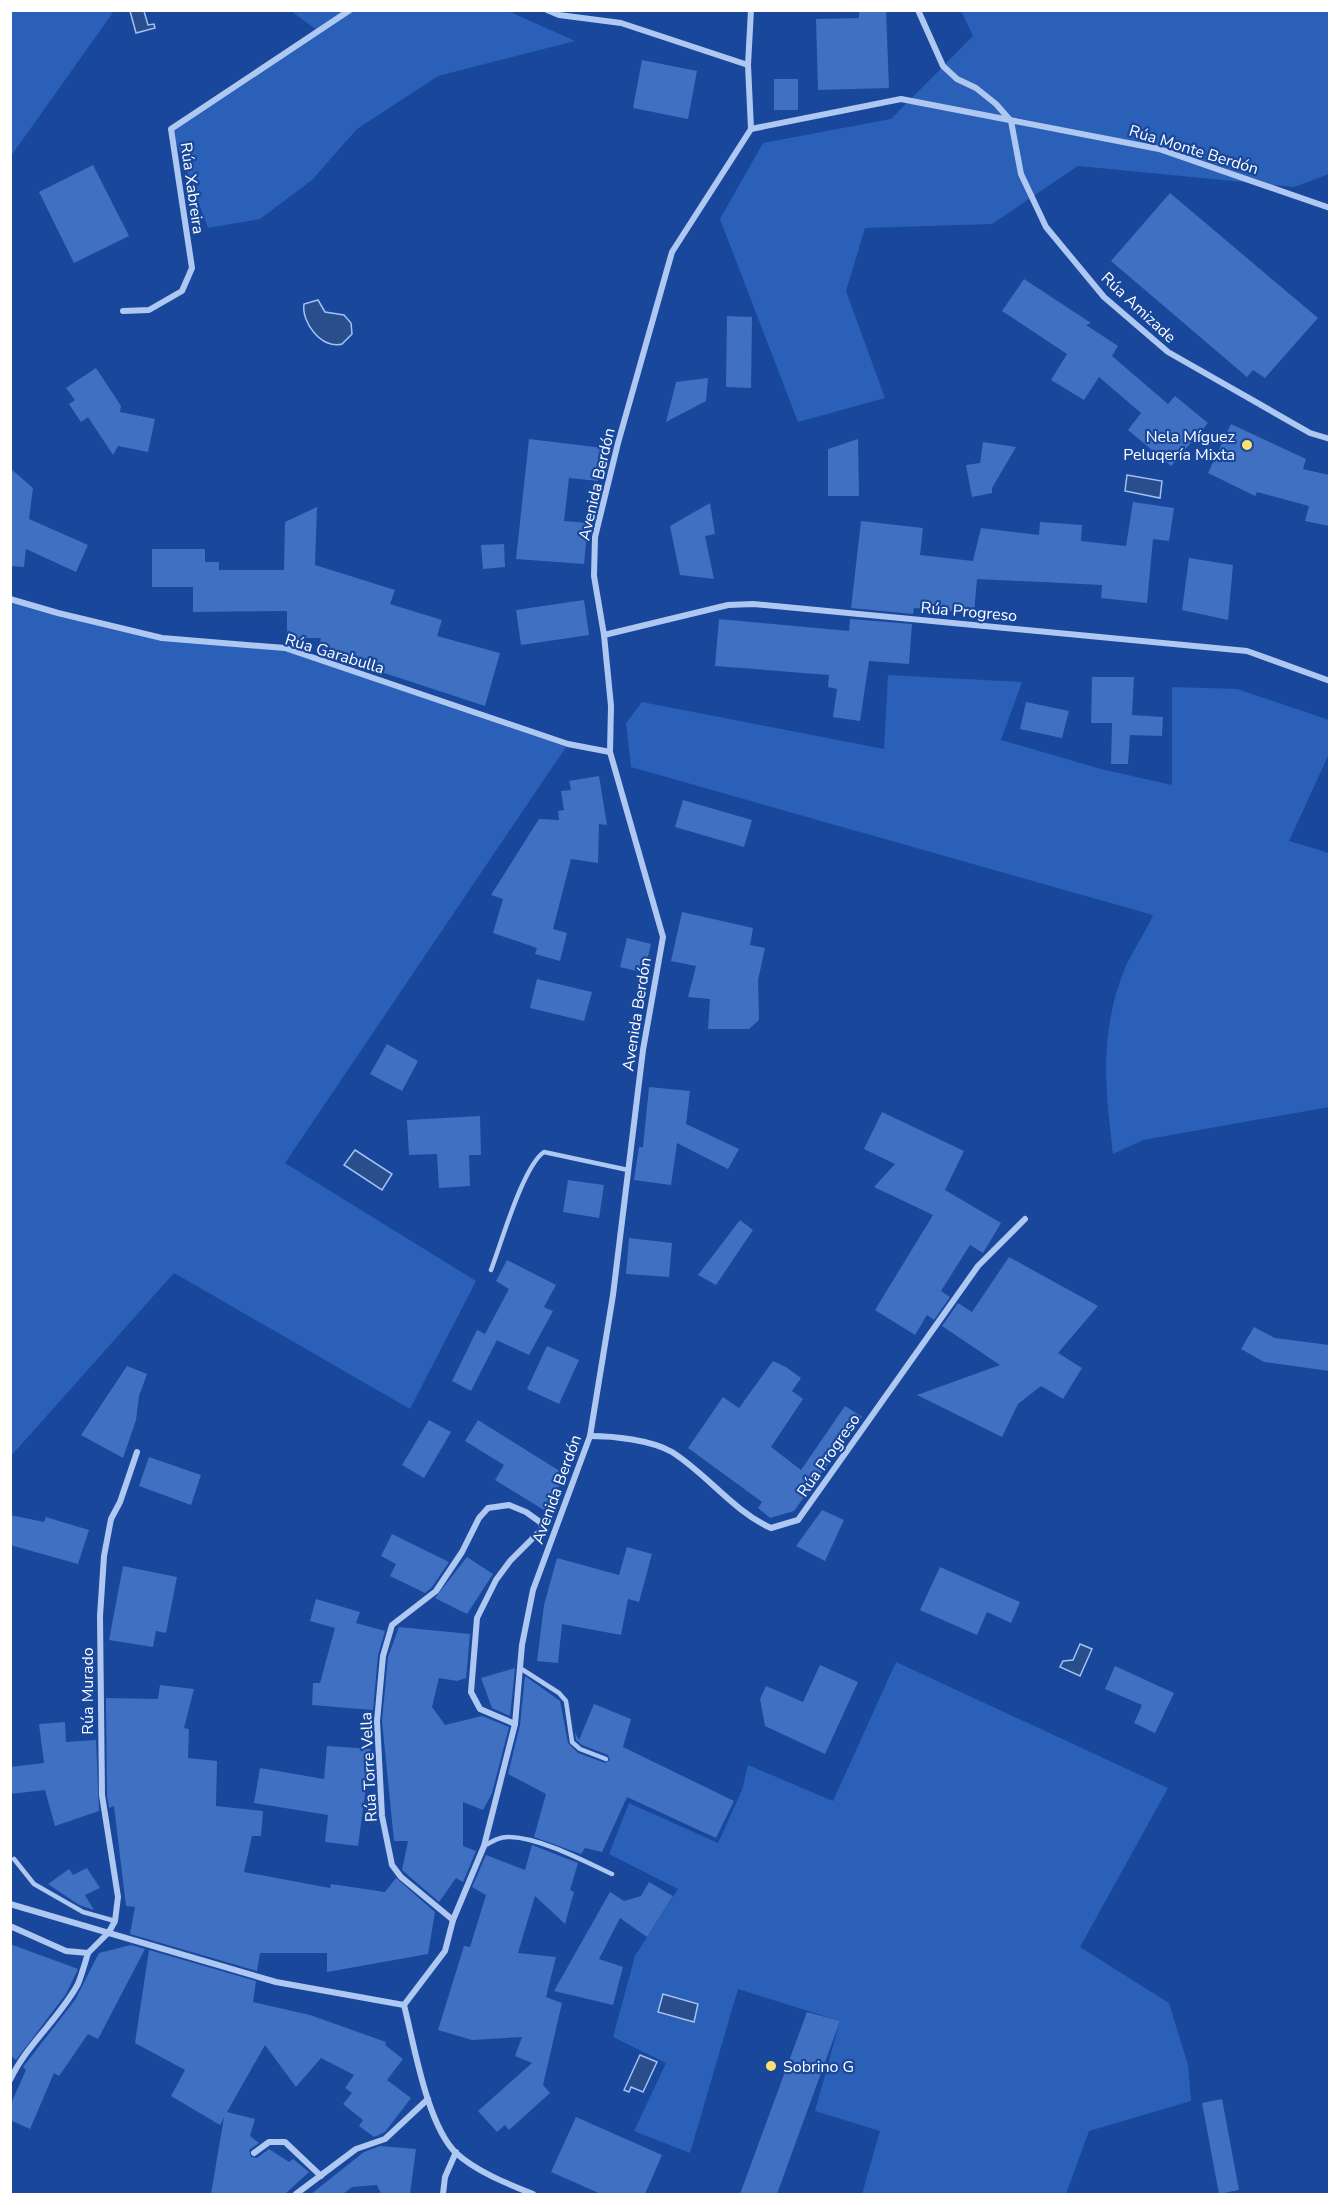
<svg xmlns="http://www.w3.org/2000/svg" width="1340" height="2205" font-family="'Nunito Sans',sans-serif">
<style>
.green{fill:#2b60b8}
.water{fill:#2a4e8c;stroke:#a0c1f4;stroke-width:1.5}
.building{fill:#4070c1}
.lines{fill:none;stroke-linecap:round;stroke-linejoin:round}
.lane{stroke:#aec8f2;stroke-width:4.5}
.street{stroke:#aec8f2;stroke-width:6}
.poi-dot{fill:#ffe06f;stroke:#18479b;stroke-width:2}
.labels{text-anchor:middle;stroke-width:4.5;stroke-linejoin:round;paint-order:stroke}
.street-label{font-size:16px;fill:#fff;stroke:#18479b}
.poi-label{font-size:16px;fill:#fff;stroke:#18479b;text-anchor:end}
</style>
<rect width="100%" height="100%" fill="#18479b"/>
<g class="green">
<polygon points="11,10 114,11 11,156 10,11"/>
<polygon points="291,11 508,11 575,41 438,76 357,129 312,180 260,219 208,228 171,129 318,31"/>
<polygon points="961,11 1329,11 1329,174 1294,187 1078,166 992,224 865,228 846,291 885,398 798,422 720,219 763,143 891,119 973,36"/>
<polygon points="10,599 162,638 285,648 568,744 285,1163 476,1281 410,1409 174,1273 11,1456"/>
<path d="M888 675 1022 682 1001 740 1101 769 1172 785V687L1237 689 1329 720V754L1289 841 1329 853V1107L1143 1140 1113 1154C1105 1088 1099 1032 1125 968 1133 950 1145 933 1153 915L631 767 626 723 642 702 884 749Z"/>
<polygon points="896,1662 1168,1788 1080,1947 1169,2003 1188,2065 1191,2101 1089,2131 1066,2194 862,2194 880,2131 815,2111 840,2021 738,1989 690,2153 634,2131 666,2063 613,2037 635,1956 678,1889 609,1854 629,1803 718,1843 742,1790 748,1765 833,1801"/>
</g>
<g class="water">
<polygon points="130,11 144,11 148,25 154,24 155,28 136,33"/>
<path d="M318 300 325 312 344 315 351 323 352 334 342 344C322 350 301 322 304 304Z"/>
<polygon points="1127,475 1162,481 1160,498 1125,491"/>
<polygon points="355,1150 392,1174 382,1190 344,1165"/>
<polygon points="1080,1644 1092,1649 1080,1676 1060,1667 1063,1661 1073,1660"/>
<polygon points="663,1994 698,2004 694,2022 658,2012"/>
<polygon points="640,2055 657,2062 643,2092 631,2087 629,2092 624,2090"/>
</g>
<g class="building">
<polygon points="859,10 886,10 889,88 818,90 816,19 859,18"/>
<polygon points="642,60 697,71 688,119 633,108"/>
<rect x="774" y="79" width="24" height="31"/>
<polygon points="93,165 129,236 74,263 39,192"/>
<polygon points="1170,193 1318,318 1265,378 1253,370 1247,377 1111,261"/>
<polygon points="1024,279 1091,323 1086,325 1118,346 1112,356 1168,404 1175,396 1208,423 1171,466 1128,430 1141,413 1099,377 1084,400 1051,380 1067,354 1002,311"/>
<polygon points="727,316 752,317 751,388 726,387"/>
<polygon points="96,368 121,406 120,412 155,419 148,452 118,446 113,455 88,417 81,422 69,404 75,400 66,388"/>
<polygon points="708,378 706,401 666,422 676,382"/>
<polygon points="1231,424 1306,459 1303,469 1329,475 1329,526 1305,521 1309,506 1257,492 1255,496 1208,473"/>
<polygon points="529,439 603,448 598,481 569,478 564,521 588,523 584,564 516,559"/>
<polygon points="858,439 859,496 828,496 828,449"/>
<polygon points="983,442 1016,447 992,488 992,493 972,497 966,465 980,463"/>
<polygon points="10,468 33,488 29,519 88,545 76,572 26,549 24,567 10,566"/>
<polygon points="1133,502 1174,508 1169,541 1153,539 1147,603 1101,598 1102,585 977,579 974,613 914,608 913,614 851,608 861,521 923,528 920,555 973,561 981,528 1039,535 1040,522 1082,525 1081,541 1126,546"/>
<polygon points="710,503 715,534 705,536 714,579 680,575 670,526"/>
<polygon points="317,507 315,565 395,590 390,604 442,620 437,636 500,653 485,706 317,651 321,638 287,638 287,611 193,612 193,587 152,587 152,549 205,549 205,562 219,562 219,570 284,570 285,522"/>
<polygon points="504,544 505,567 483,569 481,545"/>
<polygon points="1189,558 1233,565 1228,620 1182,610"/>
<polygon points="584,600 589,635 521,645 516,610"/>
<polygon points="719,619 849,631 850,619 912,624 909,664 869,661 860,721 833,717 837,689 828,687 829,675 715,666"/>
<polygon points="1092,677 1134,677 1132,715 1163,717 1162,736 1130,735 1128,764 1111,764 1112,723 1091,723"/>
<polygon points="1026,702 1069,711 1062,738 1020,729"/>
<polygon points="599,776 607,825 599,824 598,863 571,859 553,929 567,933 560,961 535,954 537,948 493,933 503,899 491,895 539,819 559,820 558,811 564,810 561,791 571,790 569,781"/>
<polygon points="683,800 752,820 744,847 675,827"/>
<polygon points="682,912 753,928 750,945 765,948 758,980 759,1020 749,1029 708,1029 710,999 688,997 696,966 671,961"/>
<polygon points="627,938 651,944 644,973 620,967"/>
<polygon points="537,979 592,992 584,1021 530,1008"/>
<polygon points="387,1044 418,1061 402,1091 370,1074"/>
<polygon points="649,1087 690,1091 686,1124 739,1149 728,1169 677,1143 671,1185 634,1180 639,1147 643,1147"/>
<polygon points="882,1112 964,1151 945,1190 1001,1223 983,1253 970,1245 941,1291 950,1297 934,1320 927,1315 915,1335 875,1310 933,1215 874,1187 895,1164 864,1149"/>
<polygon points="480,1116 481,1155 469,1155 470,1186 439,1188 437,1154 409,1155 407,1120"/>
<polygon points="568,1180 604,1185 599,1218 563,1212"/>
<polygon points="740,1220 753,1230 716,1285 698,1275"/>
<polygon points="629,1238 672,1243 669,1277 626,1274"/>
<polygon points="1009,1257 1098,1306 1058,1353 1082,1368 1063,1399 1041,1386 1018,1404 1002,1437 917,1395 1000,1365 942,1326 958,1303 972,1312"/>
<polygon points="507,1260 556,1285 544,1307 553,1311 529,1355 492,1338 497,1340 471,1391 452,1381 477,1330 485,1334 509,1289 496,1281"/>
<polygon points="1254,1327 1275,1338 1329,1345 1329,1371 1264,1362 1241,1349"/>
<polygon points="547,1346 579,1360 559,1404 527,1389"/>
<polygon points="773,1361 786,1367 801,1378 792,1391 803,1399 771,1447 801,1470 845,1406 862,1417 794,1511 770,1518 758,1508 762,1502 688,1448 723,1397 739,1408"/>
<polygon points="127,1366 147,1374 139,1396 136,1420 123,1458 81,1435"/>
<polygon points="429,1420 451,1432 424,1478 402,1465"/>
<polygon points="478,1420 566,1475 544,1510 495,1480 504,1465 465,1441"/>
<polygon points="149,1457 201,1475 191,1505 139,1486"/>
<polygon points="822,1510 844,1520 825,1561 796,1546"/>
<polygon points="10,1515 44,1522 46,1517 89,1530 78,1564 10,1545"/>
<polygon points="392,1534 449,1562 432,1587 425,1593 390,1576 396,1564 381,1556"/>
<polygon points="627,1547 652,1554 639,1602 628,1599 621,1635 562,1624 558,1663 537,1661 544,1605 557,1558 619,1575"/>
<polygon points="467,1557 493,1574 467,1614 435,1598"/>
<polygon points="123,1566 177,1577 166,1633 156,1631 153,1647 109,1640"/>
<polygon points="940,1567 1020,1602 1011,1623 987,1612 977,1635 920,1610"/>
<polygon points="316,1599 360,1612 356,1623 385,1631 378,1655 373,1710 312,1705 313,1683 320,1683 335,1628 310,1621"/>
<polygon points="399,1627 470,1634 466,1678 457,1681 439,1678 432,1707 445,1725 482,1716 509,1727 492,1793 483,1810 463,1802 463,1846 476,1851 463,1882 456,1878 439,1902 402,1870 408,1841 394,1841 382,1721 388,1657"/>
<polygon points="820,1665 858,1682 825,1754 765,1726 760,1699 766,1686 803,1702"/>
<polygon points="1115,1666 1174,1693 1155,1733 1134,1723 1142,1705 1105,1689"/>
<polygon points="515,1668 510,1716 492,1708 481,1678"/>
<polygon points="525,1676 560,1701 568,1743 578,1753 605,1763 610,1760 608,1755 582,1745 576,1740 575,1732 579,1740 594,1704 631,1719 623,1747 734,1801 716,1838 627,1797 602,1852 585,1848 581,1854 534,1837 546,1794 508,1774 520,1725"/>
<polygon points="160,1685 194,1689 184,1728 189,1729 188,1758 217,1761 216,1806 263,1811 261,1836 252,1836 244,1872 330,1888 331,1884 385,1892 396,1878 435,1912 428,1954 327,1972 327,1953 260,1953 257,1971 130,1934 135,1907 126,1906 114,1806 109,1808 107,1795 106,1698 158,1699"/>
<polygon points="65,1722 66,1742 96,1740 99,1811 55,1826 45,1790 10,1794 10,1767 44,1763 39,1724"/>
<polygon points="327,1746 371,1749 358,1846 325,1842 328,1815 254,1803 260,1768 324,1779"/>
<polygon points="532,1845 578,1863 570,1890 574,1892 565,1924 535,1896 518,1953 556,1957 546,1997 562,2003 543,2085 550,2093 509,2130 505,2125 497,2132 478,2111 532,2063 515,2056 522,2037 472,2040 438,2030 464,1946 470,1947 486,1895 472,1887 486,1855 525,1870"/>
<polygon points="87,1868 100,1888 85,1895 94,1910 79,1905 48,1884 69,1869 73,1875"/>
<polygon points="649,1882 673,1896 647,1937 620,1918 599,1959 623,1967 613,2005 554,1991 610,1892 624,1901 641,1896"/>
<polygon points="10,1944 78,1969 66,1994 16,2060 10,2055"/>
<polygon points="131,1945 145,1949 98,2039 88,2034 59,2076 54,2073 30,2129 10,2120 10,2106 26,2070 23,2067 75,2000 99,1953"/>
<polygon points="149,1950 256,1981 253,2002 310,2015 386,2042 385,2045 403,2059 387,2080 411,2098 385,2132 374,2137 359,2126 363,2120 343,2104 352,2093 345,2088 354,2075 321,2058 296,2087 265,2045 227,2112 255,2119 250,2136 259,2143 249,2150 251,2157 257,2158 269,2149 289,2162 293,2159 309,2172 285,2194 211,2194 224,2117 220,2125 171,2096 185,2070 135,2043"/>
<polygon points="807,2012 840,2021 777,2194 740,2194"/>
<polygon points="1222,2099 1239,2190 1219,2194 1202,2103"/>
<polygon points="576,2117 662,2155 645,2194 601,2194 551,2172"/>
<polygon points="380,2146 416,2149 410,2194 381,2194 377,2185 352,2187 343,2194 311,2194 364,2152"/>
</g>
<g class="lines">
<g class="lane">
<path d="M491 1270C501 1244 523 1166 544 1152L628 1170"/>
<polyline points="520,1668 559,1693 566,1701 572,1742 580,1749 606,1759"/>
<path d="M484 1846C491 1842 500 1836 510 1837 541 1838 584 1861 612 1874"/>
<polyline points="14,1859 34,1884 83,1912 115,1921"/>
</g>
<g class="street">
<polyline points="547,10 559,15 621,23 748,65"/>
<polyline points="918,10 943,66 957,79 976,88 996,104 1011,121"/>
<polyline points="1011,121 1021,174 1046,227 1104,297 1168,352 1310,433 1330,439"/>
<polyline points="751,129 901,99 1159,149 1330,208"/>
<polyline points="751,129 748,65 751,10"/>
<polyline points="123,311 149,310 182,291 192,268 171,129 350,10"/>
<polyline points="10,599 58,613 162,638 285,648 568,744 610,752"/>
<polyline points="604,635 728,605 753,604 1247,651 1330,681"/>
<path d="M590 1436C614 1436 651 1440 672 1452 707 1474 733 1511 771 1528L798 1520 978 1266 1025 1219"/>
<path d="M10 1904 276 1982 404 2005C414 2044 427 2125 456 2153 477 2172 508 2184 533 2194"/>
<polyline points="453,1920 401,1877 392,1865 382,1816 377,1721 383,1656 392,1625 436,1591 462,1552 479,1518 488,1508 509,1505 526,1512 540,1522 543,1528 510,1561 496,1580 477,1618 471,1692 480,1709 515,1724"/>
<polyline points="10,1926 66,1951 88,1953 109,1932 115,1921 118,1897 102,1795 100,1616 104,1556 111,1519 120,1502 137,1452"/>
<polyline points="404,2005 445,1951 453,1920 484,1846 515,1724 522,1645 533,1590 590,1436 613,1295 643,1050 663,937 610,752 611,706 604,635 594,576 595,537 618,443 672,252 751,129"/>
<path d="M10 2080C27 2044 59 2019 78 1984 82 1974 85 1963 88 1953"/>
<polyline points="254,2153 269,2142 285,2142 321,2176"/>
<polyline points="296,2194 356,2149 385,2139 428,2099"/>
<polyline points="443,2194 445,2177 456,2152"/>
</g>
</g>
<g class="poi-dot">
<circle cx="1247" cy="445" r="6"/>
<circle cx="771" cy="2066" r="6"/>
</g>
<g class="labels">
<g class="street-label">
<text transform="translate(1194 149) rotate(17)" y="6">Rúa Monte Berdón</text>
<text transform="translate(193 188) rotate(82)" y="6">Rúa Xabreira</text>
<text transform="translate(1139 307) rotate(43)" y="6">Rúa Amizade</text>
<text transform="translate(596 484) rotate(-77)" y="6">Avenida Berdón</text>
<text transform="translate(969 611) rotate(5)" y="6">Rúa Progreso</text>
<text transform="translate(335 653) rotate(17)" y="6">Rúa Garabulla</text>
<text transform="translate(636 1014) rotate(-81)" y="6">Avenida Berdón</text>
<text transform="translate(828 1455) rotate(-55)" y="6">Rúa Progreso</text>
<text transform="translate(556 1489) rotate(-70)" y="6">Avenida Berdón</text>
<text transform="translate(87 1691) rotate(-90)" y="6">Rúa Murado</text>
<text transform="translate(368 1767) rotate(-93)" y="6">Rúa Torre Vella</text>
</g>
<g class="poi-label">
<text x="1235" y="442">Nela Míguez<tspan x="1235" dy="18">Peluqería Mixta</tspan></text>
<text x="783" y="2072" text-anchor="start">Sobrino G</text>
</g>
</g>
<rect width="1340" height="2205" fill="none" stroke="#ffffff" stroke-width="24"/>
</svg>
